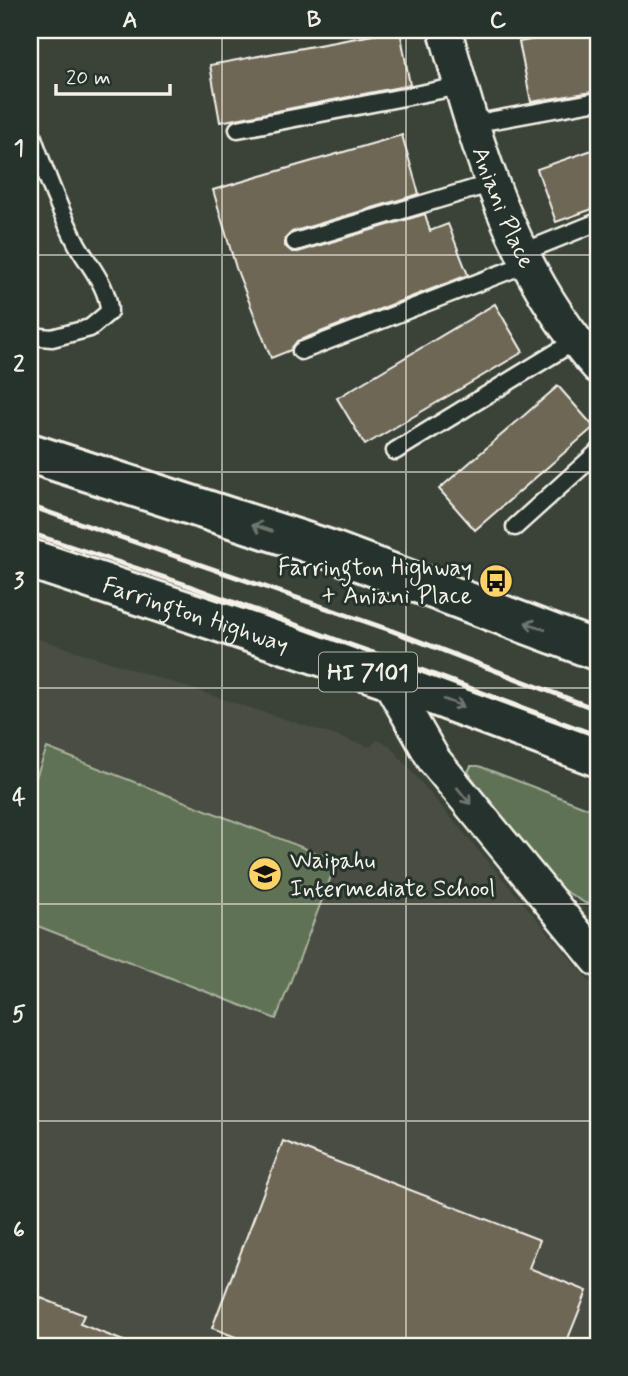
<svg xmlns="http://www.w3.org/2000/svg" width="628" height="1376" font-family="Mynerve,sans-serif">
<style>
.built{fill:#4a4e42}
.green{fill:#617254;stroke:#aab29e;stroke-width:2}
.building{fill:#6d6756;stroke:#f4f1e8;stroke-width:2}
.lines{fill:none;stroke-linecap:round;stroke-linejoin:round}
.service-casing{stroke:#f4f1e8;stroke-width:21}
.minor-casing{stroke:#f4f1e8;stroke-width:37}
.primary-casing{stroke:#f4f1e8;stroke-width:44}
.service{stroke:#26332d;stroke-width:16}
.minor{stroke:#26332d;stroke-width:32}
.primary{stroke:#26332d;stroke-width:38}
.rail{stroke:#f4f1e8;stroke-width:5}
.oneway{stroke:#6e766e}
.grid{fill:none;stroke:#f4f1e8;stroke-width:2;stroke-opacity:0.55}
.labels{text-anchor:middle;stroke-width:6;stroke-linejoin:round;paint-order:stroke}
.shield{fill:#26332d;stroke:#b6b8b0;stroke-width:2}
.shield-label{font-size:23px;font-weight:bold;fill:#f4f1e8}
.street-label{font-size:24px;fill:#f4f1e8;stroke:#26332d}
.poi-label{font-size:24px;fill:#f4f1e8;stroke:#26332d;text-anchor:end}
.neatline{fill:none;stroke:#f4f1e8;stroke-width:2.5}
.grid-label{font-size:23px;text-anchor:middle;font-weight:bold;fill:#f4f1e8}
</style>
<rect width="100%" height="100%" fill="#3b4339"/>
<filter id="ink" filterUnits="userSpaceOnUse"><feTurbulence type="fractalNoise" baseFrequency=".0143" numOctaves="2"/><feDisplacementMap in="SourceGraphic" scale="14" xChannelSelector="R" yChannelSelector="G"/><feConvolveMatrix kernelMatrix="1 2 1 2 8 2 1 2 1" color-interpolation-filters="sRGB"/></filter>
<g filter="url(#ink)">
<polygon class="built" points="30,636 370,747 377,740 389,745 598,991 598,1346 30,1346"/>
<g class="green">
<polygon points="47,748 337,861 276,1019 30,923 30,793"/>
<polygon points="471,766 479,766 598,812 598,905 585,903 547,880 468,772"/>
</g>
<g class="building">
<polygon points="400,30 410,85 220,122 210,65"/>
<polygon points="585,30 598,30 598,91 531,102 519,42"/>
<polygon points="402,135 419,194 292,232 285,239 285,246 292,252 298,252 425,214 430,231 448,224 468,275 297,341 291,350 271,358 236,268 213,190"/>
<polygon points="598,148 598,207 556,222 537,169"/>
<polygon points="495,304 523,352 365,445 337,398"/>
<polygon points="558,386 594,427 475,530 439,489"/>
<polygon points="283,1141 540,1240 529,1268 587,1291 565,1346 259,1346 212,1328"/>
<polygon points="41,1298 84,1315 80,1324 131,1344 131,1346 30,1346 30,1304 37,1307"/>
</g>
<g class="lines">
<g class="service-casing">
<g id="service">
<polyline points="230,30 233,30"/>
<polyline points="472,124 598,101"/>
<path d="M30 129C43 167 58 208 77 244 89 266 109 287 109 312L90 328 52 338 30 336"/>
<polyline points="238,129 461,86"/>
<polyline points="295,242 493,183"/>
<polyline points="521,253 598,222"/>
<polyline points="301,351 526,264"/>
<polyline points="395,451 575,341"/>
<polyline points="515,527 598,452"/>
</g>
</g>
<g class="minor-casing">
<g id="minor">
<path id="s1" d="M445 30C478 149 513 273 598 367"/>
<polyline points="387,678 434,760 598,960"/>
</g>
</g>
<g class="primary-casing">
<g id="primary">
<polyline points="30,453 327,549 598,651"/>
<path id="s2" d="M30 559 387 678 598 757"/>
</g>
</g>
<use href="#service" class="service"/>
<use href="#minor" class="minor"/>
<use href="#primary" class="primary"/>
<g class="rail">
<polyline points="30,506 390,630 598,710"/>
<polyline points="30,533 184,584 598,736"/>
</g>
</g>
<defs><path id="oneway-shaft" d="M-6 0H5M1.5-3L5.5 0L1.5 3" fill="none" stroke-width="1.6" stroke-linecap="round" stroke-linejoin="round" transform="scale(1.75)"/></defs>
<g class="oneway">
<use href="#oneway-shaft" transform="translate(262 528) rotate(-162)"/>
<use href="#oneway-shaft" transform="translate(535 626) rotate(-160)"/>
<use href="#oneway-shaft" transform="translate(454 703) rotate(20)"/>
<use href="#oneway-shaft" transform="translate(464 796) rotate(51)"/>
</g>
</g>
<path class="grid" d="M222 30V1346M406 30V1346M30 255H598M30 472H598M30 688H598M30 904H598M30 1121H598"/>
<defs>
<g id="bus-disc" transform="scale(1.75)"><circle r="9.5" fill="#ffd166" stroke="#26332d"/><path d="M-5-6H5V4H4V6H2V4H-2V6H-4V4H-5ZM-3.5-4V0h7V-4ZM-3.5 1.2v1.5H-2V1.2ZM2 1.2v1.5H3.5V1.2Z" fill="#111"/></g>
<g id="school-disc" transform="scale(1.75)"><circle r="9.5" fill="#ffd166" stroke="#26332d"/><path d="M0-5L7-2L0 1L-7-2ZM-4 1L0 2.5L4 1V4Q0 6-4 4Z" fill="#111"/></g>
</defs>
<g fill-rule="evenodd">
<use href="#bus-disc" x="496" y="581"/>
<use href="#school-disc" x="265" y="874"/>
</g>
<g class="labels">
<rect class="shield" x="319" y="652.5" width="98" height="39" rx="5"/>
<g class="shield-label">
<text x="368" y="680">HI 7101</text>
</g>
<g class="street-label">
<text dy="8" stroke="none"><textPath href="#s1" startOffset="187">Aniani Place</textPath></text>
<text dy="8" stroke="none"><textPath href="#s2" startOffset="175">Farrington Highway</textPath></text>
</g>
<g class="poi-label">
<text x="472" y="575">Farrington Highway<tspan x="472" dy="28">+ Aniani Place</tspan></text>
<text x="290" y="868" text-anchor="start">Waipahu<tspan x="290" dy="28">Intermediate School</tspan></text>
</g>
</g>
<rect width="628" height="1376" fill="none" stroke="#26332d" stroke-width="77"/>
<path d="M56 84v10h114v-10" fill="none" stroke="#f4f1e8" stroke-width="3.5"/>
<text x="66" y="84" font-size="21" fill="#f4f1e8" stroke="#26332d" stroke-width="5" paint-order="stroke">20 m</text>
<rect x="38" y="38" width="552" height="1300" class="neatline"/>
<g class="grid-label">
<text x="130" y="27">A</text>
<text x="314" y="27">B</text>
<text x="498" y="27">C</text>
<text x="19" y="155">1</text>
<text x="19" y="371">2</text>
<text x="19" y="588">3</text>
<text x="19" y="804">4</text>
<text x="19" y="1021">5</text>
<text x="19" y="1237">6</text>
</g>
</svg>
